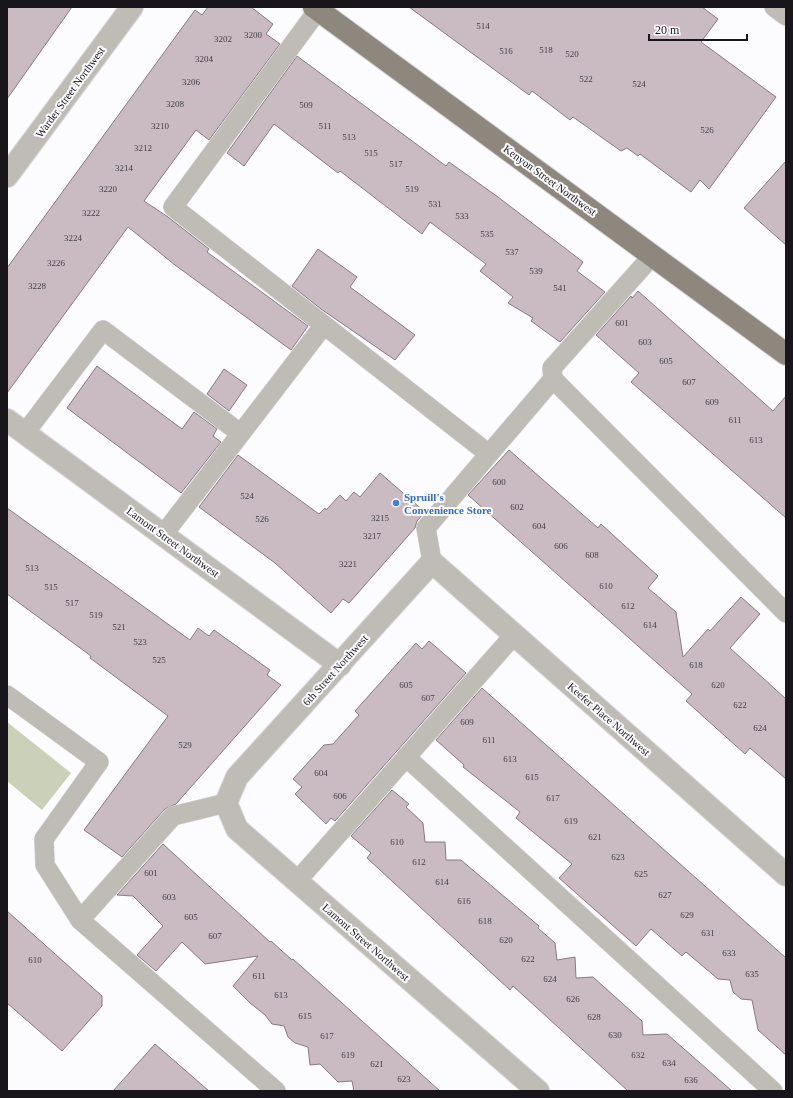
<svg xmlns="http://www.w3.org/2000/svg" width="793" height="1098" font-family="'Times New Roman',serif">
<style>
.green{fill:#cad1b8}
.building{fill:#cabbc3;stroke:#887a82}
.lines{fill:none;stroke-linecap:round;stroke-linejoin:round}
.service-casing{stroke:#d8d6da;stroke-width:20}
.minor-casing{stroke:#d8d6da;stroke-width:24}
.tertiary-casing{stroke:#d8d6da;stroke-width:24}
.primary-casing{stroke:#d8d6da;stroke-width:24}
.service{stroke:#bfbcb6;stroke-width:19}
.minor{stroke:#bfbcb6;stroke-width:22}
.tertiary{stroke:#bfbcb6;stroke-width:22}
.primary{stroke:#8d877d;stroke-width:22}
.shop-dot{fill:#3f7fe0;stroke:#fcfbfe;stroke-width:1.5}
.labels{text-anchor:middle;stroke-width:4;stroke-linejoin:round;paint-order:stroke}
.number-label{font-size:9px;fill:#443f45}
.street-label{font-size:11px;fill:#18161b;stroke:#fcfbfe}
.shop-label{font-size:11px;font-weight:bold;fill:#366cbe;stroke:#fcfbfe;text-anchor:start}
</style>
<rect width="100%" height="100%" fill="#fcfbfe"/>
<polygon class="green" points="7,722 71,773 42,810 7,781"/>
<g class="building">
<polygon points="7,7 72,7 7,99"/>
<polygon points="208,7 251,7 273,24 266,34 280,44 209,140 196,130 144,201 168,217 209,249 207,252 308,326 291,350 175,265 128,227 7,393 7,268 195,10 202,15"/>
<polygon points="409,7 702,7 718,19 701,42 776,97 709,189 700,180 691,192 640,154 638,156 627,148 621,151 573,117 570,120 532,91 529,95"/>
<polygon points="297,56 446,166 449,162 498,197 583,262 577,271 605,292 560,342 531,321 533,318 508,303 513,297 480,271 486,264 430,222 422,234 340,171 338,173 274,124 244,166 227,153"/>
<polygon points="786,161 786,245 744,208"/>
<polygon points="318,249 357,277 350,287 415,335 395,360 321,309 292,286"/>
<polygon points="638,291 773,411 786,396 786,518 631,382 639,373 596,335 631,296 632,298"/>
<polygon points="97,366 182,429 194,412 217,429 213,436 221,442 181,493 67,408"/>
<polygon points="224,369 247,385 229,411 207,394"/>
<polygon points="509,450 598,528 601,524 658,576 648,588 676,612 683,657 708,629 710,631 741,597 760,614 730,648 786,699 786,779 750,748 745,754 686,701 692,694 468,495"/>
<polygon points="238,455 319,514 325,508 326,510 340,495 346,501 354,492 360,497 380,473 425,512 417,521 415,528 349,603 343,599 331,613 275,563 199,507"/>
<polygon points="7,508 190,640 198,628 209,636 214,630 270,670 267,675 281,685 176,804 165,809 122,857 84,830 168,716 90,658 91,656 7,594"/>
<polygon points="429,641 466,673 335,821 331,818 326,824 295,794 302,787 293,779 324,745 333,744 359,715 355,711 416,643 422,649"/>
<polygon points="482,688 786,958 786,1055 758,1030 752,1000 741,999 733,992 730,980 718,979 686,952 682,956 651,929 636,946 559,878 572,864 516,818 520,812 463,767 464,765 436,740"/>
<polygon points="392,790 409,804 406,807 423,823 425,842 445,842 446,860 461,860 539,926 538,928 555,943 557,960 575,957 576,978 593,977 642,1021 643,1035 667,1034 732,1091 628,1091 513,986 510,990 367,858 371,853 351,836"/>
<polygon points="163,844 270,942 271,941 292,960 293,959 440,1091 354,1091 352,1081 338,1082 320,1064 310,1065 308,1047 295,1043 288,1037 284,1026 272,1024 265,1015 250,1003 233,986 258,956 205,964 182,942 156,971 137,955 163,926 133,896 117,895"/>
<polygon points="7,911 102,996 102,1006 62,1051 7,1003"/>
<polygon points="155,1044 209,1091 113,1091"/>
</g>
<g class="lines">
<g class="service-casing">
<g id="service">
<polyline points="774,7 786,16"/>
<polyline points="318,10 173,207 489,454"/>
<polyline points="553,379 786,613"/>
<polyline points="25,433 103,330 240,433"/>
<polyline points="163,535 324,325"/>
<polyline points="432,562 426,528 553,379 552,368 653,255"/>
<polyline points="7,695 99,762 44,839 45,865 80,920"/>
<polyline points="406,757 773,1091"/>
<polyline points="226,803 173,816 80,920 276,1091"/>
<polyline points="297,881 514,635"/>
</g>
</g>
<g class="minor-casing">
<g id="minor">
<polyline points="7,420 340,665"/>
<polyline points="538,1091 237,829 226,803 237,777 432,562 786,875"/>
</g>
</g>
<g class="tertiary-casing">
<polyline id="tertiary" points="7,176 132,7"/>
</g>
<g class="primary-casing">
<polyline id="primary" points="314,7 786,354"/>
</g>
<use href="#service" class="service"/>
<use href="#minor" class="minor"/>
<use href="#tertiary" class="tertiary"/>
<use href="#primary" class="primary"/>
</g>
<circle class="shop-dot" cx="396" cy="503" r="4"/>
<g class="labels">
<g class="number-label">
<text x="483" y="29">514</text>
<text x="253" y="38">3200</text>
<text x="223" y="42">3202</text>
<text x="546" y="53">518</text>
<text x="506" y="54">516</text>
<text x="572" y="57">520</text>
<text x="204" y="62">3204</text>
<text x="586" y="82">522</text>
<text x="191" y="85">3206</text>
<text x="639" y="87">524</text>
<text x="175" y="107">3208</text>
<text x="306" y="108">509</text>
<text x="160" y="129">3210</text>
<text x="325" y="129">511</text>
<text x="707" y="133">526</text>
<text x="349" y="140">513</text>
<text x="143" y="151">3212</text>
<text x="371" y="156">515</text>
<text x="396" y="167">517</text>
<text x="124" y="171">3214</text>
<text x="108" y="192">3220</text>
<text x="412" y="192">519</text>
<text x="435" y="207">531</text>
<text x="91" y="216">3222</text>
<text x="462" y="219">533</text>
<text x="487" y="237">535</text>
<text x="73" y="241">3224</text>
<text x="512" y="255">537</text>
<text x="56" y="266">3226</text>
<text x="536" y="274">539</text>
<text x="37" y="289">3228</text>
<text x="560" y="291">541</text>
<text x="622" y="326">601</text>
<text x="645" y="345">603</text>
<text x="666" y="364">605</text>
<text x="689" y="385">607</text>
<text x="712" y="405">609</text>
<text x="735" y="423">611</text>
<text x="756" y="443">613</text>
<text x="499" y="485">600</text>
<text x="247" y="499">524</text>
<text x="517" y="510">602</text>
<text x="380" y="521">3215</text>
<text x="262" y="522">526</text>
<text x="539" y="529">604</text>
<text x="372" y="539">3217</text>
<text x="561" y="549">606</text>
<text x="592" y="558">608</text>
<text x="348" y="567">3221</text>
<text x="32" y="571">513</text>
<text x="606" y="589">610</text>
<text x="51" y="590">515</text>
<text x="72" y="606">517</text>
<text x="628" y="609">612</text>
<text x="96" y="618">519</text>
<text x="650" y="628">614</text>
<text x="119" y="630">521</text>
<text x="140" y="645">523</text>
<text x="159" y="663">525</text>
<text x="696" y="668">618</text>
<text x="406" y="688">605</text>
<text x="718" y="688">620</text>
<text x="428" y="701">607</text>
<text x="740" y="708">622</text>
<text x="467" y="725">609</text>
<text x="760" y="731">624</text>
<text x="489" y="743">611</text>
<text x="185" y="748">529</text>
<text x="510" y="762">613</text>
<text x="321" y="776">604</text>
<text x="532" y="780">615</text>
<text x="340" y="799">606</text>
<text x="553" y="801">617</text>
<text x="571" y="824">619</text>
<text x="595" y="840">621</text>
<text x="397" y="845">610</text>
<text x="618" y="860">623</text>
<text x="419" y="865">612</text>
<text x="151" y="876">601</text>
<text x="641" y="877">625</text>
<text x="442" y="885">614</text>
<text x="665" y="898">627</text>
<text x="169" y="900">603</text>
<text x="464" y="904">616</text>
<text x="687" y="918">629</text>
<text x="191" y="920">605</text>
<text x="485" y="924">618</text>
<text x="708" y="936">631</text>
<text x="215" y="939">607</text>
<text x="506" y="943">620</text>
<text x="729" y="956">633</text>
<text x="528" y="962">622</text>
<text x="35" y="963">610</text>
<text x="752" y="977">635</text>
<text x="259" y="979">611</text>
<text x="550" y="982">624</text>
<text x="281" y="998">613</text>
<text x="573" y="1002">626</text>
<text x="305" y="1019">615</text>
<text x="594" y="1020">628</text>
<text x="615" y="1038">630</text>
<text x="327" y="1039">617</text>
<text x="348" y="1058">619</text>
<text x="638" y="1058">632</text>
<text x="669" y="1066">634</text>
<text x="377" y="1067">621</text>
<text x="404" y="1082">623</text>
<text x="691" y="1083">636</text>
</g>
<g class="street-label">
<text transform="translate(70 92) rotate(-54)" y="4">Warder Street Northwest</text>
<text transform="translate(550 180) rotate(36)" y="4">Kenyon Street Northwest</text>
<text transform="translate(173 542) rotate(36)" y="4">Lamont Street Northwest</text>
<text transform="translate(335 670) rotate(-48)" y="4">6th Street Northwest</text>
<text transform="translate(609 719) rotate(41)" y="4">Keefer Place Northwest</text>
<text transform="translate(366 942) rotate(41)" y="4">Lamont Street Northwest</text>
</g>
<g class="shop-label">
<text x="404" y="501">Spruill's<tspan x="404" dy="13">Convenience Store</tspan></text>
</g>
</g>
<rect width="793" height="1098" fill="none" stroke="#18161b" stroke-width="16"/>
<path d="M649 34v6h98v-6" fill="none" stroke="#18161b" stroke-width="2"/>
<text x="655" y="34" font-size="12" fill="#18161b" stroke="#fcfbfe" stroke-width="3" paint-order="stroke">20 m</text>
</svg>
